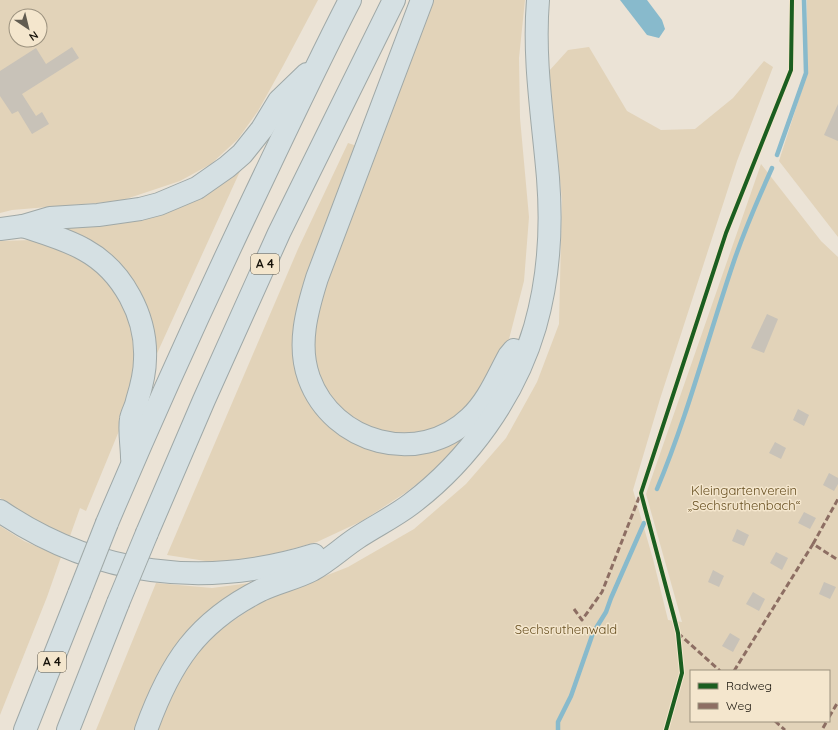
<svg xmlns="http://www.w3.org/2000/svg" width="838" height="730" font-family="Quicksand,sans-serif">
<style>
.green{fill:#e2d3b9;fill-rule:evenodd}
.water{fill:#88bacc}
.lines{fill:none;stroke-linecap:round;stroke-linejoin:round}
.stream{stroke:#88bacc;stroke-width:4.5}
.building{fill:#c8c2b8}
.motorway-casing{stroke:#9fa8a7;stroke-width:24}
.motorway{stroke:#d5e0e3;stroke-width:22}
.motorway-bridge-casing{stroke:#9fa8a7;stroke-width:24;stroke-linecap:butt}
.motorway-bridge{stroke:#d5e0e3;stroke-width:22}
.quiet{stroke:#8d6e63;stroke-width:3;stroke-dasharray:6 3;stroke-linecap:butt}
.cycleway-casing{stroke:#f4e6cd;stroke-width:6}
.cycleway{stroke:#1b5e20;stroke-width:4}
.labels{text-anchor:middle;stroke-width:3;stroke-linejoin:round;paint-order:stroke}
.shield{fill:#f4e6cd;stroke:#595244;stroke-width:1}
.shield-label{font-size:12px;font-weight:bold;fill:#17130a}
.park-label{font-size:13px;fill:#674f21;stroke:#f4e6cd}
</style>
<rect width="100%" height="100%" fill="#ebe3d6"/>
<g class="green">
<path d="M0 0H318L283 66 258 111 238 139 211 164 180 181 120 201 12 210 0 213ZM16 16H40V40H16Z"/>
<polygon points="432,0 525,0 519,58 520,118 529,217 524,281 508,343 483,389 456,418 425,434 392,437 358,425 336,408 316,378 311,339 316,307"/>
<polygon points="807,0 838,0 838,237 779,161 807,74"/>
<path d="M589 47 627 111 661 130 695 129 733 98 764 61 773 67 737 161 660 399 633 490 653 559 668 620 682 622 646 494 761 164 821 241 838 257V730H158L179 677 212 635 264 600 348 567 414 529 466 484 506 438 537 382 559 324 562 200 549 71 568 50ZM691 671H829V721H691Z"/>
<polygon points="348,143 357,146 302,287 297,325 342,435 371,450 396,454 429,451 464,437 436,469 405,493 362,521 317,542 262,557 212,562 167,555 298,249"/>
<polygon points="241,169 154,360 142,303 50,225"/>
<polygon points="33,240 48,242 94,264 130,312 137,345 133,383 121,426 86,511 80,508 70,536 26,516 0,498 0,241"/>
<polygon points="0,526 24,541 61,557 47,597 0,715"/>
<polygon points="265,581 220,606 140,730 96,730 156,583 212,588"/>
</g>
<polygon class="water" points="620,0 647,0 662,20 665,29 659,38 647,35"/>
<g class="lines">
<g class="stream">
<polyline points="777,155 806,73 804,0"/>
<path d="M657 489C688 415 708 337 734 261 745 229 758 199 772 168"/>
<polyline points="558,730 558,722 571,696 593,633 606,612 611,598 644,523"/>
</g>
</g>
<g class="building">
<polygon points="72,47 79,58 22,94 36,116 42,112 49,124 32,134 18,111 12,114 0,96 0,71 36,48 46,64"/>
<polygon points="838,104 838,141 824,135"/>
<polygon points="767,314 778,319 764,353 751,348"/>
<polygon points="798,409 809,415 804,426 793,420"/>
<polygon points="775,442 786,448 781,459 769,453"/>
<polygon points="829,473 838,478 838,484 834,491 823,485"/>
<polygon points="804,512 816,518 810,529 798,523"/>
<polygon points="737,529 749,535 744,546 732,541"/>
<polygon points="776,552 788,558 782,570 770,563"/>
<polygon points="713,570 724,576 719,587 708,582"/>
<polygon points="824,582 836,587 830,599 819,594"/>
<polygon points="753,592 765,599 759,611 746,604"/>
<polygon points="730,633 740,639 733,652 722,646"/>
</g>
<g class="lines">
<g class="motorway-casing">
<g id="motorway">
<path d="M422 0 317 278C307 310 297 345 309 378 333 444 419 467 470 418 488 401 497 378 509 356L514 350"/>
<path d="M23 226C44 233 66 239 85 250 123 271 147 317 145 359 145 373 141 388 137 401 136 407 132 413 131 419 129 429 132 447 132 458"/>
<polyline points="0,229 23,226 50,218 98,215 140,209 159,204 197,188 227,167 242,154 262,129 279,101 307,74"/>
<path d="M0 511C96 576 204 589 314 555"/>
<path d="M107 523C154 412 204 302 256 193 287 128 317 64 350 0"/>
<polyline points="147,533 204,400 279,233 394,0"/>
<polyline points="25,730 79,594"/>
<polyline points="68,730 118,603"/>
<path d="M146 730C170 663 197 622 261 590 278 582 297 578 312 570 328 561 342 548 357 538 375 526 394 517 411 504 468 461 515 396 535 327 549 278 552 228 548 178 543 118 533 60 538 0"/>
</g>
</g>
<use href="#motorway" class="motorway"/>
<g class="motorway-bridge-casing">
<g id="motorway-bridge">
<polyline points="79,594 107,523"/>
<polyline points="118,603 147,533"/>
</g>
</g>
<use href="#motorway-bridge" class="motorway-bridge"/>
<g class="quiet">
<polyline points="813,544 838,499"/>
<polyline points="574,609 582,620 602,592 640,495"/>
<polyline points="678,633 720,671"/>
<polyline points="734,671 813,544 838,560"/>
<polyline points="829,717 838,702"/>
<polyline points="775,721 785,730"/>
<polyline points="823,728 827,721"/>
</g>
<g class="cycleway-casing">
<polyline id="cycleway" points="666,730 682,673 678,633 674,617 641,493 726,233 791,70 792,0"/>
</g>
<use href="#cycleway" class="cycleway"/>
</g>
<g class="labels">
<g class="shield">
<rect x="251" y="254" width="28" height="20" rx="3"/>
<rect x="38" y="652" width="28" height="20" rx="3"/>
</g>
<g class="shield-label">
<text x="265" y="268">A 4</text>
<text x="52" y="666">A 4</text>
</g>
<g class="park-label">
<text x="744" y="495">Kleingartenverein<tspan x="744" dy="15">„Sechsruthenbach“</tspan></text>
<text x="566" y="634">Sechsruthenwald</text>
</g>
</g>
<rect x="690" y="670" width="140" height="52" fill="#f4e6cd" stroke="#9c927f"/>
<rect x="698" y="683" width="20" height="6" fill="#1b5e20" stroke="#9c927f"/>
<text x="726" y="690" font-size="12" fill="#17130a">Radweg</text>
<rect x="698" y="703" width="20" height="6" fill="#8d6e63" stroke="#9c927f"/>
<text x="726" y="710" font-size="12" fill="#17130a">Weg</text>
<g transform="translate(28 28) rotate(145)"><circle r="19" fill="#f4e6cd" stroke="#9c927f"/>
<path d="M0-3L7 15L0 10L-7 15Z" fill="#615c51"/>
<text y="-6" font-size="11" font-weight="bold" text-anchor="middle" fill="#17130a">N</text>
</g>
</svg>
